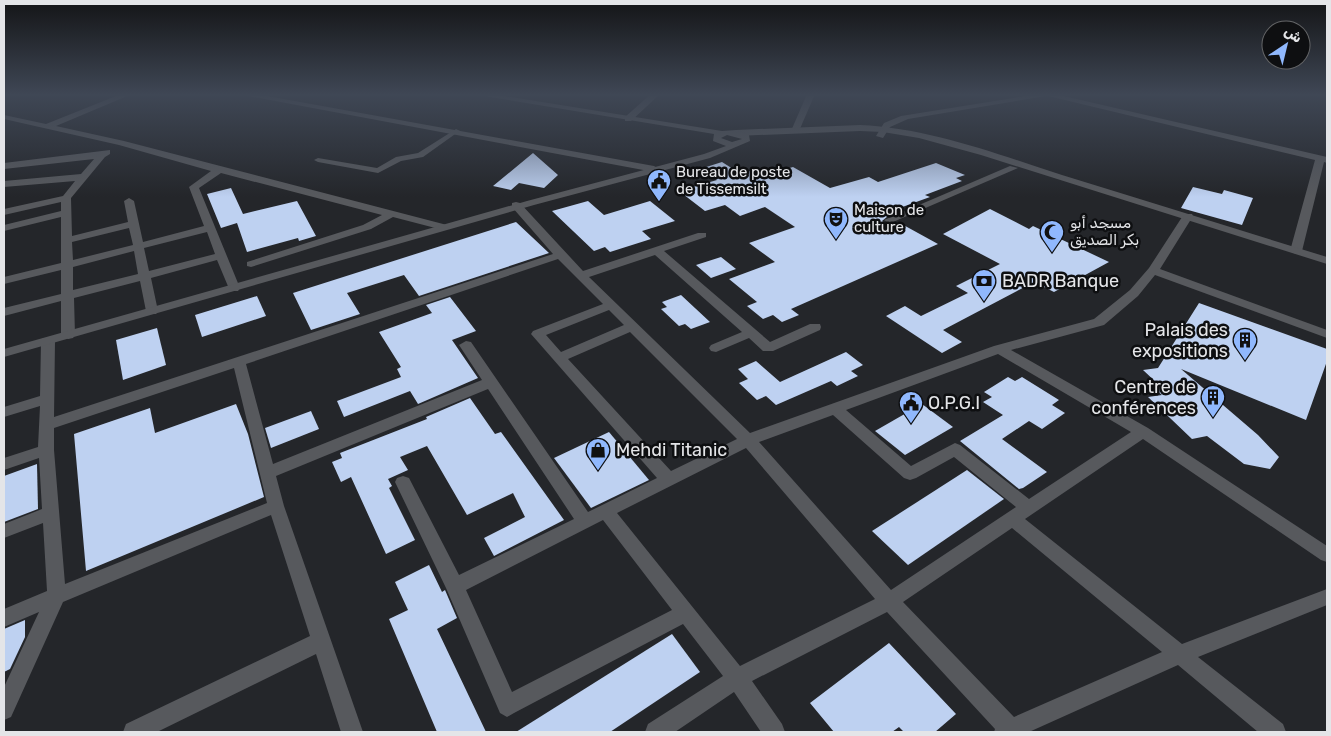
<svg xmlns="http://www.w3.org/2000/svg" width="1331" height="736" font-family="Rubik,'Noto Sans Arabic',sans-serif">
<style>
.building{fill:#bed1f1}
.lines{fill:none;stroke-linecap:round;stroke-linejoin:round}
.service{fill:#57595d;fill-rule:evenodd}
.minor{fill:#57595d;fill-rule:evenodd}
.tertiary{fill:#57595d;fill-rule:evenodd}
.secondary{fill:#57595d;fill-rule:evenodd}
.labels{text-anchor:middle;stroke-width:5;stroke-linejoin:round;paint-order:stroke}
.far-poi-label{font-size:15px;fill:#e4e5e8;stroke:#0e0f11;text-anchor:start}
.poi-label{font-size:18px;fill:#e4e5e8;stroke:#0e0f11;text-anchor:start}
</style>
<rect width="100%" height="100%" fill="#24262a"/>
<g class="building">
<polygon points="533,153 558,175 544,188 519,183 511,190 493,186"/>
<polygon points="722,162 741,174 760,168 769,174 793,167 830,188 869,177 878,182 936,163 965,175 956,178 962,181 925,195 930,197 883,214 888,216 882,221 888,225 898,222 938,244 791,309 799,315 782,322 773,315 763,319 747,306 757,302 729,279 775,262 749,243 795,227 765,207 740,216 725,205 705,211 679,191 717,180 700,169"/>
<polygon points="1193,187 1222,194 1224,190 1253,198 1242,225 1181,208"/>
<polygon points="231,188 243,214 297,201 316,236 299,241 298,238 247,252 237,223 221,228 207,194"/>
<polygon points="588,201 604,215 650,201 675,221 642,231 651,239 610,252 605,247 594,251 552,211"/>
<polygon points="990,209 1029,229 1033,226 1109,262 1054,292 1034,282 943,330 962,342 942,353 886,316 905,306 921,316 968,293 956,286 1000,264 943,234"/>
<polygon points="516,222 549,253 419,296 404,275 347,293 360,314 311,330 293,293"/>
<polygon points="721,257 736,269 711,278 696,265"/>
<polygon points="681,295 710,322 691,329 685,324 679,326 661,309 667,307 662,302"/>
<polygon points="257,296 266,316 202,337 195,315"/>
<polygon points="450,297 476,331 452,340 478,378 418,404 410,391 344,417 337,401 401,377 397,369 401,367 379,332 432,313 426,305"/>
<polygon points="1199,303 1327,349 1327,361 1306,420 1181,369 1258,435 1279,457 1270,469 1244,464 1207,436 1192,439 1148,397 1162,395 1151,386 1158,384 1143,370 1158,368"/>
<polygon points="157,328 166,365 123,380 116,340"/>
<polygon points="846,352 863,365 851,371 858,376 837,386 831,381 776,405 766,396 757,400 739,383 748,379 738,369 756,361 780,382"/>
<polygon points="1008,377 1015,381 1022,377 1059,400 1052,405 1065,413 1042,429 1029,421 1002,439 1047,472 1023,488 1019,489 960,441 1003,415 983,402 992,397 984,392"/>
<polygon points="470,398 495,434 501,432 564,520 494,556 484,538 525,517 513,493 467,515 427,446 400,457 408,470 388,479 392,486 389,488 415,540 386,554 351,477 341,482 332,462 342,458 340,453 427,419 426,417"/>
<polygon points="236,404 248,434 264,497 86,571 74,434 150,408 155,433"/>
<polygon points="922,404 953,427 905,455 875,431"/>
<polygon points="311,411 319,429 271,448 265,428"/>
<polygon points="609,432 649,480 591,508 554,458"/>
<polygon points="37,464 38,509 4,522 4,476"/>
<polygon points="967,470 1004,499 908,565 872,531"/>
<polygon points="429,565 442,592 445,590 457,618 437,629 486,732 437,732 389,619 408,610 395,582"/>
<polygon points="25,620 25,637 10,669 4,672 4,629"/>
<polygon points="672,634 700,672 610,732 516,732"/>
<polygon points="889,643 956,714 935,732 904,732 899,727 892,732 834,732 810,703"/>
</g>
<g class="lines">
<polygon class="service" points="456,129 460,131 458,132 423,157 401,161 378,173 318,162 314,160 318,158 377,168 396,157 418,153"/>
<g class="minor">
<path d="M121 94H132L56 126 124 141 447 225 448 227 443 230 393 217 371 229 251 267 247 266V262L363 225 382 215 221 173 199 188 240 288 238 291H230L217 260 151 278 158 311 156 314H148L146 311 140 281 74 298 75 335 73 338 68 339 61 335V301L4 316V308L61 294V270L4 284V277L61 263V217L4 231V225L61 211V202L4 215V209L63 196 75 181 4 187V181L81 174 94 159 4 169V163L110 150V154L105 157 71 198 72 236 128 222 124 201 129 198 134 201 143 242 204 226 189 187 211 171 119 145 4 119V115L46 124ZM129 228 133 245 73 260 72 242ZM207 232 215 254 149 271 144 248ZM134 251 138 274 73 290V267Z"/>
<polygon points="238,94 256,94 654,166 659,169 654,172"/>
<polygon points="651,94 660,94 631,121 625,121 625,117"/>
<polygon points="807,94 815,94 799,131 792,133 791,131"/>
<polygon points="1055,94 1327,157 1327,163 1324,162 1302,251 1296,254 1290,251 1315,160 1044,95"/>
<polygon points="1010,166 1018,168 893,222 889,223 884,220"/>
<path d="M516 202 520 203 583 271 698 233H706V237L664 251 770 342 810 324H820L821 327 820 330 773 351H763L749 338 716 352 711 351 709 348 711 345 742 332 655 255 589 277 750 433 994 346 1094 319 1130 290 1149 268 1184 214H1192L1193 216 1160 269 1327 330V338L1155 275 1138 296 1104 325 1011 350 1148 428 1327 546V562L1321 560 1143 439 1025 519 1182 644 1327 589V605L1198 657 1283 724 1286 732H1258L1178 665 1029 732H994L995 729 887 612 752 681 782 724 785 732H761L734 692 675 732H645L648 724 723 676 683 624 514 713 507 717 500 713 446 588 395 482 397 478 403 476 409 478 459 575 574 519 488 389 276 476 284 506 363 732H341L316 654 157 732H123L126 724 310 636 271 515 63 602 11 717 4 720V687L39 612 4 627V609L47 591 43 523 4 538V524L42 509 39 458 4 470V458L38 447 40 406 4 417V407L40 396 41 341 43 338H53L55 341 54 417 553 254 512 207V203ZM558 259 603 304 533 331 531 334 657 478 588 512 471 342 466 341 459 345 482 380 273 464 246 364ZM609 310 624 325 561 352 546 335ZM630 332 737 439 671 471 568 359ZM998 354 1131 432 1029 499 960 445 955 443 911 466 846 410ZM234 368 267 503 65 584 54 450V428ZM833 415 904 478 910 480 916 478 954 457 1016 507 891 590 759 442ZM746 448 875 599 740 666 617 513ZM603 520 672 610 512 692 466 590ZM1012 528 1162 652 1014 717 903 602Z"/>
</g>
<path class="tertiary" d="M860 125C929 128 997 154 1062 175 1151 202 1239 230 1327 257V264L981 155 919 138 883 132 860 131 736 136 732 133 736 130Z"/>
<g class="secondary">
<path d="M472 94H492L722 131 736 130 749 135 750 141 710 158 534 205 4 357V349L527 201 704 154 726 146 713 141 714 134ZM727 135 742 139 732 142 721 138Z"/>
<polygon points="1038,94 1058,94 908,119 890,127 883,138 876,136 884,123 901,116"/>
</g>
</g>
<linearGradient id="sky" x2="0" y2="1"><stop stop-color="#141517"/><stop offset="0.48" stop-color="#3f4755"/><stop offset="1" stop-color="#3f4755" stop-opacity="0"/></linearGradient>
<rect width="1331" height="197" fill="url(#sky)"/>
<defs>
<g id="civic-pin" transform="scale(1.25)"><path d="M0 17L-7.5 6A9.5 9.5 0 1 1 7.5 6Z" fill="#90b8fd" stroke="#0e0f11"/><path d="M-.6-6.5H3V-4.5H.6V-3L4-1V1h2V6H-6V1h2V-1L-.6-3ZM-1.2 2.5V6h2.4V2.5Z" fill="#111"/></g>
<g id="theatre-pin" transform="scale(1.25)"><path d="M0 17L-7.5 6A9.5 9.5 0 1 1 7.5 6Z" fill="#90b8fd" stroke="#0e0f11"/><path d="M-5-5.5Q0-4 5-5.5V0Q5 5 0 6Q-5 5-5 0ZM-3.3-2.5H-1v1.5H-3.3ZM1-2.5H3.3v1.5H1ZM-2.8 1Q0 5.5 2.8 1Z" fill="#111"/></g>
<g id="mosque-pin" transform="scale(1.25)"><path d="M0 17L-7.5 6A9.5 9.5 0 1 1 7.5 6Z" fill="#90b8fd" stroke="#0e0f11"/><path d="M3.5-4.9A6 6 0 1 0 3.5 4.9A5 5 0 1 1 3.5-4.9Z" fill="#111"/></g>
<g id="bank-pin" transform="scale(1.25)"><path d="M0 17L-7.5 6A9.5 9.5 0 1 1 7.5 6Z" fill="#90b8fd" stroke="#0e0f11"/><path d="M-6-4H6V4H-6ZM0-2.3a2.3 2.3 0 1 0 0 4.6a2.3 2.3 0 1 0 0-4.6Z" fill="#111"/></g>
<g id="building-pin" transform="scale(1.25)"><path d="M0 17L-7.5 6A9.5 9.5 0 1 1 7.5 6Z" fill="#90b8fd" stroke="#0e0f11"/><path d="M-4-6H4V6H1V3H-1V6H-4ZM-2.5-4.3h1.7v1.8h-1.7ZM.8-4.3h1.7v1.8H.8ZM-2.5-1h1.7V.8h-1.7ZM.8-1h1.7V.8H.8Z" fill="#111"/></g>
<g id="shop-pin" transform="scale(1.25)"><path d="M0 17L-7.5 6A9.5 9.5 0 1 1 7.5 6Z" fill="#90b8fd" stroke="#0e0f11"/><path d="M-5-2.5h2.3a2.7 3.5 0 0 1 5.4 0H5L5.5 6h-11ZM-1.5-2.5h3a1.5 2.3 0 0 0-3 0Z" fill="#111"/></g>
</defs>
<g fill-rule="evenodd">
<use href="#civic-pin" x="659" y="181"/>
<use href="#theatre-pin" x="836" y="219"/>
<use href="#mosque-pin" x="1052" y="232"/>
<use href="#bank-pin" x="984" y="281"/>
<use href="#building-pin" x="1245" y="340"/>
<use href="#building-pin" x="1213" y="397"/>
<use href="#civic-pin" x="911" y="403"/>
<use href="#shop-pin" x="598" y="450"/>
</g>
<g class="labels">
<g class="far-poi-label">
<text x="676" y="177">Bureau de poste<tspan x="676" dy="17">de Tissemsilt</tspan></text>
<text x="854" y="215">Maison de<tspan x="854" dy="17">culture</tspan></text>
<text x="1070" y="228">مسجد أبو<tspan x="1070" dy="17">بكر الصديق</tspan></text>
</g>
<g class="poi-label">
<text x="1002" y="287">BADR Banque</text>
<text x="1228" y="336" text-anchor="end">Palais des<tspan x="1228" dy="21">expositions</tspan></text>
<text x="1196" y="393" text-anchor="end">Centre de<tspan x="1196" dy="21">conférences</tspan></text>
<text x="928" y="409">O.P.G.I</text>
<text x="616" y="456">Mehdi Titanic</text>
</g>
</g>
<rect width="1331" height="736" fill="none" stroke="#e4e5e8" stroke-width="10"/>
<g transform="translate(1286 45) rotate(35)"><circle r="24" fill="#0e0f11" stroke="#646567"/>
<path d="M0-4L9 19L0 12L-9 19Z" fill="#90b8fd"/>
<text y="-8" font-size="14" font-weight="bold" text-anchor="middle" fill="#e4e5e8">ش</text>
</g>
</svg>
